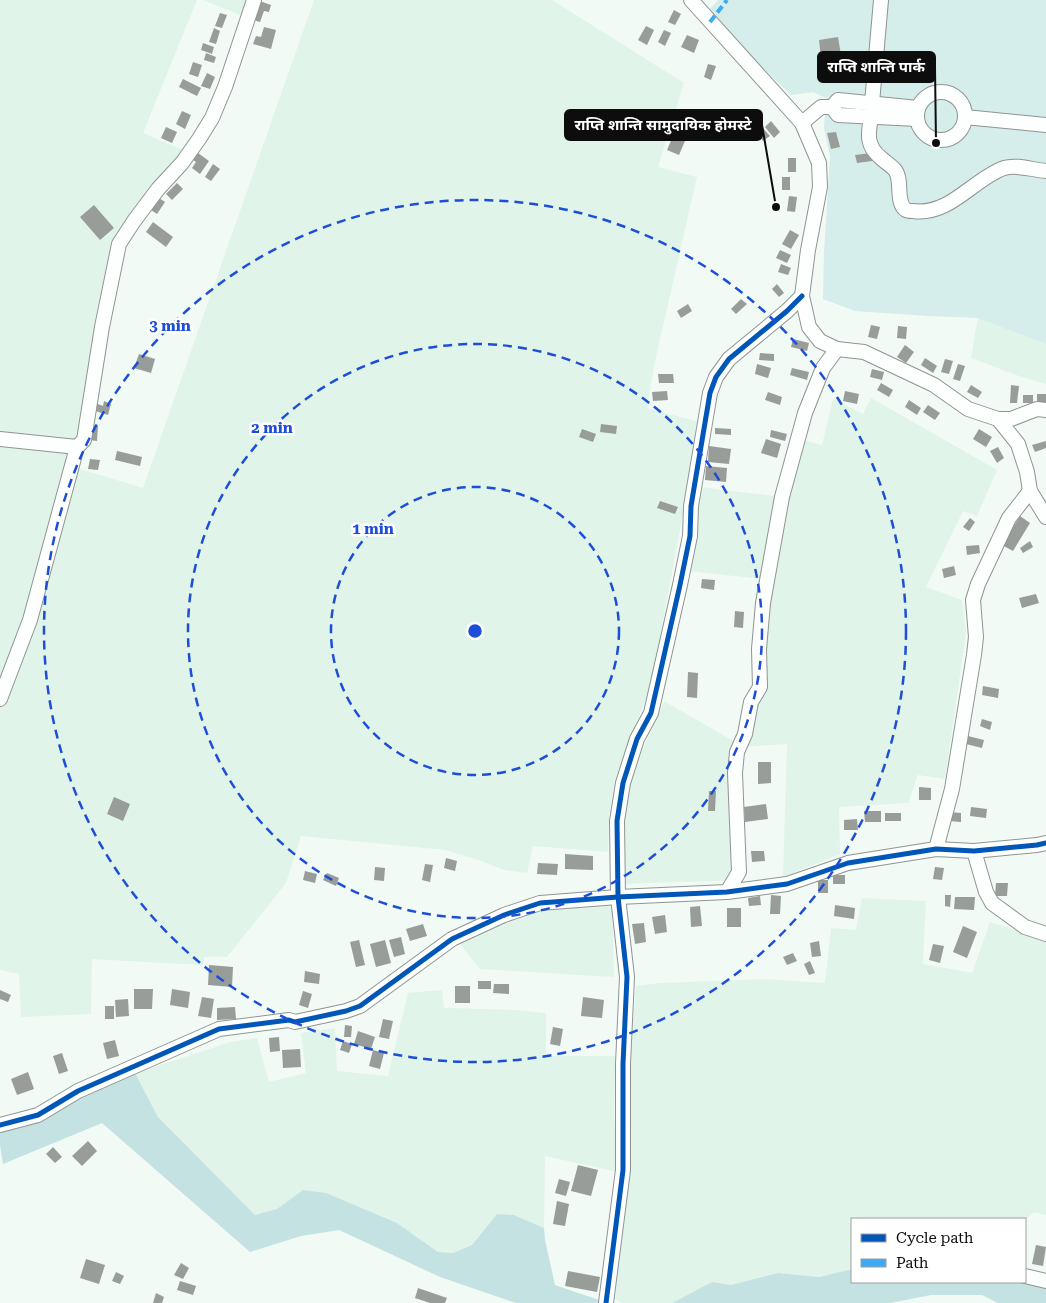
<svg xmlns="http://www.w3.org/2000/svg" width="1046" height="1303" font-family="'Roboto Serif','Noto Sans Devanagari',serif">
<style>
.farmland{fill:#e0f4e9}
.green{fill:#d5edeb}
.forest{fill:#c4e2e2}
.building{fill:#989d99}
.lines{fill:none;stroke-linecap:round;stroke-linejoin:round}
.minor-casing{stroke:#909491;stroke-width:16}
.minor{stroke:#fdfefe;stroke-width:14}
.quiet{stroke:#3fa9f5;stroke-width:4;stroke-dasharray:8 4;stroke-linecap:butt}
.cycleway-casing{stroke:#fff;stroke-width:8}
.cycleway{stroke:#0057b8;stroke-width:5}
.ring{fill:none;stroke:#1d4ed8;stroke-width:2.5;stroke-dasharray:9 6}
.centre{fill:#1d4ed8;stroke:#fff;stroke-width:2.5}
.ring-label{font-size:15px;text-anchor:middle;font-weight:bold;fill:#1d4ed8;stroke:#fff;stroke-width:5;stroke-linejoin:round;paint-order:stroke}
.leader{fill:none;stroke:#0d0d0d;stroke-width:2}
.callout-dot{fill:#0d0d0d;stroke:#fff;stroke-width:2}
.callout{fill:#0d0d0d;stroke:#0d0d0d;stroke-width:2}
.callout-label{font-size:15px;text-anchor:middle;font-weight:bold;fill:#fff}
</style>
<rect width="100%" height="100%" fill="#f2faf5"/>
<g class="farmland">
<polygon points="0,0 197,0 143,133 183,150 130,219 115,243 76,442 70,466 143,488 314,0 552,0 684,83 658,167 697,177 655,361 647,408 700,422 651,685 615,779 609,816 608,852 533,846 527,873 504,870 481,861 446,850 301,836 286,883 227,957 204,957 203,965 92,959 91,1014 21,1017 19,974 0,970"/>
<polygon points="203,0 249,0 242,16"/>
<polygon points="978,317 1046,344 1046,384 1016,375 971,358"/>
<polygon points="871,398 997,470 977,516 963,511 926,587 962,600 966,633 945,779 918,775 908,803 839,807 840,854 783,877 787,744 744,747 738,755 741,880 623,884 622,824 628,784 664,701 744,747 771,580 688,571 699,487 784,497 799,439 822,445 833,399 863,414"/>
<polygon points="862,898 926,901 923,964 972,973 990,922 1046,939 1046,1215 1034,1212 1025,1220 852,1219 852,1269 819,1277 778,1273 731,1285 712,1282 672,1303 622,1303 615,1299 629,1172 630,1064 636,986 661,983 764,979 825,983 831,928 856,930"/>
<polygon points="612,905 614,977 480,969 457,940 506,919 540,910"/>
<polygon points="442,990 444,1008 515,1010 546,1013 546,1056 615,1056 614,1117 618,1172 545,1156 544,1228 514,1215 497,1214 472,1245 453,1253 438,1252 397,1223 303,1190 277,1209 255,1215 158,1117 135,1073 231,1042 257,1038 269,1082 306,1073 301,1033 335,1028 337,1071 388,1076 408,993"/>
</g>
<polygon class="green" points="718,0 1046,0 1046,344 978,318 929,316 855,311 823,299 824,253 830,156 824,129 826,98 813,92 791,95 733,39 710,9"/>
<g class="forest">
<polygon points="135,1073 158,1117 255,1215 277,1209 303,1190 326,1193 397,1223 438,1252 453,1253 472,1245 497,1214 514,1215 544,1228 545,1240 555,1285 602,1301 602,1303 516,1303 440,1277 339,1230 301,1236 250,1252 102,1123 3,1164 0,1145 0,1129"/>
<polygon points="852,1269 852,1282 1025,1282 1046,1285 1046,1303 998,1303 982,1295 931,1295 890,1303 672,1303 712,1282 731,1285 778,1273 819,1277"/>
</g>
<g class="building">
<polygon points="257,0 271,5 269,12 264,11 260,22 250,19"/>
<polygon points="674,10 681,14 675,25 668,22"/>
<polygon points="220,13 227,15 222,28 215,26"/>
<polygon points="646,26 654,30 647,45 638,40"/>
<polygon points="264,27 276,30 271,49 253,44 256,36 261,37"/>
<polygon points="214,28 220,31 216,44 209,42"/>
<polygon points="664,30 671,33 665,46 658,42"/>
<polygon points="687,35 699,40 694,53 681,47"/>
<polygon points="838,37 841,55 821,58 819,40"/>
<polygon points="203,43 214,47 212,54 201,50"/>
<polygon points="206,53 216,57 214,63 204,60"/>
<polygon points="193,62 202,65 198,77 189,74"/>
<polygon points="708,64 716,66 711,80 704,77"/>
<polygon points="207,73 215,77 210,89 201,86"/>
<polygon points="183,79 201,88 197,96 179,87"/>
<polygon points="182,111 191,115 185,129 176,124"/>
<polygon points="771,121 780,132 774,138 765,127"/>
<polygon points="679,122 691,127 679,155 667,150"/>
<polygon points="166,127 177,132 172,143 161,138"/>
<polygon points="762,127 770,136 763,141 756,132"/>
<polygon points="836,132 840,147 831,149 827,133"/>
<polygon points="198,153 209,161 200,174 192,168 196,162 193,160"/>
<polygon points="871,153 872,161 857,163 855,155"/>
<rect x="788" y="158" width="8" height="14"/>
<polygon points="213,164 220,169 211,181 205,177"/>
<rect x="782" y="177" width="8" height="13"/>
<polygon points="177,183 183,189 172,200 166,194"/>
<polygon points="789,196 797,197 795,212 787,211"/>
<polygon points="159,198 165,202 157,214 151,210"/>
<polygon points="94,205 114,228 100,240 80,217"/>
<polygon points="153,222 173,237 166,247 146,232"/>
<polygon points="790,230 799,235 791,249 782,244"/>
<polygon points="780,250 791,255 787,263 776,258"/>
<polygon points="781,264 791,268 788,275 778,272"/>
<polygon points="777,284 784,293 779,297 772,289"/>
<polygon points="741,299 747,304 736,314 731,309"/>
<polygon points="688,304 692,311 681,318 677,311"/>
<polygon points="871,325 880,327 877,339 868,337"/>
<polygon points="898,326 907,327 906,339 897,338"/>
<polygon points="793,339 809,343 807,351 791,347"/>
<polygon points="905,345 914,352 906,363 897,357"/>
<polygon points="760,353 774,354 774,361 759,360"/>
<polygon points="139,354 155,359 151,373 134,368"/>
<polygon points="925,358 937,366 933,373 921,365"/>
<polygon points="945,359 953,361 949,374 941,372"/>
<polygon points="757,364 771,368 768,378 755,374"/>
<polygon points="958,364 965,366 960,381 953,379"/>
<polygon points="792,368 809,372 807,380 790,375"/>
<polygon points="872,369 884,372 882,380 870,377"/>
<polygon points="658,374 673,374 674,383 659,383"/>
<polygon points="881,383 893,390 889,397 877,390"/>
<polygon points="971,385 982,392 978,398 967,392"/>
<polygon points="1011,385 1019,386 1017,403 1010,403"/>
<polygon points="667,391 668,400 653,401 652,392"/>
<polygon points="845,391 859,394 857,404 843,401"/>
<polygon points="768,392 782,397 780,405 765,400"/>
<rect x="1037" y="394" width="9" height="9"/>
<rect x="1023" y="395" width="10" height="8"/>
<polygon points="909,400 921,408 917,415 905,407"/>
<polygon points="104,401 111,404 108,415 92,410 95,403 103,406"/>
<polygon points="928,405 940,413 935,420 923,412"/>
<polygon points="601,424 617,426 616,434 600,432"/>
<polygon points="91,425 98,426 97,441 90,440"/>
<polygon points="715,428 731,429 731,435 715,434"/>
<polygon points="582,429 596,434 593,442 579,437"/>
<polygon points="979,429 992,437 986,447 973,439"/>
<polygon points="771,430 787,434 785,441 770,437"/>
<polygon points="766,439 781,444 777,458 761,453"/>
<polygon points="1046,441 1046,448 1035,452 1032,445"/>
<polygon points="709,446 731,449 729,464 708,462"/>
<polygon points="998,447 1004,458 997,463 990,451"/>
<polygon points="117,451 142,457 140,466 115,460"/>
<polygon points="90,459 100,460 98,470 88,469"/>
<polygon points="706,466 727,468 726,482 705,480"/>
<polygon points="660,501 678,507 675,514 657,508"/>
<polygon points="1020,516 1030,523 1013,551 1002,545"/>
<polygon points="970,518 975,522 969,531 963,527"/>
<polygon points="1030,541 1033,547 1023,553 1020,548"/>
<polygon points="979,545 980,553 967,555 966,546"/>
<polygon points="954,566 956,575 944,578 942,569"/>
<polygon points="702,579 715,580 714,590 701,588"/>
<polygon points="1036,594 1039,603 1022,608 1019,598"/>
<polygon points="735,611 744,612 743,628 734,627"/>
<polygon points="688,672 698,673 697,698 687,697"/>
<polygon points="983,686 999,689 998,698 982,695"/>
<polygon points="982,719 992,722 990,730 980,726"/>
<polygon points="968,736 984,740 982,748 966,744"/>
<polygon points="758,762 771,762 771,783 758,784"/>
<polygon points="919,787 931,788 931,800 919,800"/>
<polygon points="709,791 716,791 715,811 708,811"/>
<polygon points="114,797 130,804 123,821 107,814"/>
<polygon points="766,804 768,819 745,822 744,807"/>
<polygon points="971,807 987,809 986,818 970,816"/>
<polygon points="864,811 881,811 881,822 865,822"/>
<polygon points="949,812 961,813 961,822 948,821"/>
<rect x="885" y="813" width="16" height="8"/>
<polygon points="857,819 858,830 844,830 844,820"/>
<polygon points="751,851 764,851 765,861 752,862"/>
<polygon points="565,854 593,856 593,870 565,869"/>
<polygon points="446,858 457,861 455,871 444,868"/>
<polygon points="538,863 558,864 557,875 537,874"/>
<polygon points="425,864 433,865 430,882 422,880"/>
<polygon points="375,867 385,868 384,881 374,880"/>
<polygon points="935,867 944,868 942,880 933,879"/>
<polygon points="305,871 317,874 315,883 303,880"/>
<polygon points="327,873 339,878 336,886 323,880"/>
<rect x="833" y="875" width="12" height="9"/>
<rect x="818" y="880" width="10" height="13"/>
<polygon points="996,883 1008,883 1007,896 995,896"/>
<polygon points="771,895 781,896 780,914 770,914"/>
<polygon points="945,895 951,895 950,907 945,906"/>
<polygon points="760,896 761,905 749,906 748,898"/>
<polygon points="955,897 975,897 974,910 954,909"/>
<polygon points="835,905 855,908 854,919 834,916"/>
<polygon points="700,906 702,926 691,927 690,907"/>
<rect x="727" y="908" width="14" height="19"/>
<polygon points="665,915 667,932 655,934 652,917"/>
<polygon points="644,923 646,942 635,944 632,924"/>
<polygon points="423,924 427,936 410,941 406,929"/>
<polygon points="963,926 977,932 967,958 953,952"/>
<polygon points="401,937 405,954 394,957 389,940"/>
<polygon points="359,940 365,965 356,967 350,942"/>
<polygon points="385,940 391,963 376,967 370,944"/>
<polygon points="819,941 821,956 812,957 810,943"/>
<polygon points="933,944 944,946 940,963 929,960"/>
<polygon points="793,953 797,961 787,965 783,957"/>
<polygon points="810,961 815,973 809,975 804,964"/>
<polygon points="209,965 233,967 232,987 208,985"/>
<polygon points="305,971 320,974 319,984 304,982"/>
<rect x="478" y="981" width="13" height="8"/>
<polygon points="494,984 509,984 509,994 493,993"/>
<rect x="455" y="986" width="15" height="17"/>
<polygon points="134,989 153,989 152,1009 134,1009"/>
<polygon points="172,989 190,992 188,1008 170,1005"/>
<polygon points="0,990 11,995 8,1002 0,999"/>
<polygon points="303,991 312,994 308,1008 299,1005"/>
<polygon points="202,997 214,999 211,1018 198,1016"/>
<polygon points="583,997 604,1000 602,1018 581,1016"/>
<polygon points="128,999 129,1016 116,1017 115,1000"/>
<rect x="105" y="1006" width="9" height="13"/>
<polygon points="235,1007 236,1019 217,1020 217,1008"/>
<polygon points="383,1019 393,1021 389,1039 379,1037"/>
<polygon points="345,1025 352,1026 351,1037 344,1037"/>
<polygon points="553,1027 563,1029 560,1046 550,1044"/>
<polygon points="358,1031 375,1037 371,1049 354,1044"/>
<polygon points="279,1037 280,1051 270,1052 269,1038"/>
<polygon points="115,1040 119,1056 107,1059 103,1043"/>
<polygon points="343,1041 352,1044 349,1053 340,1050"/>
<polygon points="300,1049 301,1067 283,1068 282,1050"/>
<polygon points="373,1050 384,1053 380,1069 369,1066"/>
<polygon points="62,1053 68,1071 59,1074 53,1056"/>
<polygon points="28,1072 34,1089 17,1095 11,1079"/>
<polygon points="88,1141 97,1151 82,1166 72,1156"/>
<polygon points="53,1147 62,1157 55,1163 46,1154"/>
<polygon points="578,1165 598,1170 591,1196 571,1191"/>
<polygon points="559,1179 570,1182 566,1196 555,1193"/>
<polygon points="557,1201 569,1204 565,1226 553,1224"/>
<polygon points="1036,1245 1046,1247 1043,1266 1032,1264"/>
<polygon points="86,1259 105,1265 99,1284 80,1278"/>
<polygon points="181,1263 189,1268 183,1279 174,1275"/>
<polygon points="568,1271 600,1277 597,1292 565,1286"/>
<polygon points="116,1272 124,1276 120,1284 112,1281"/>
<polygon points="180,1281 196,1286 193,1295 177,1290"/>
<polygon points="418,1288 447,1298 445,1303 430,1303 415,1298"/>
<polygon points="156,1293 164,1297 162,1303 153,1303"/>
</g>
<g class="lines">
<g class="minor-casing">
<g id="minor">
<polyline points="691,0 802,123 819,163 820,187 808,250 802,296 809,327 820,341 837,349 864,352 934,385 968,409 998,419 1018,444 1027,472 1030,491 1046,517"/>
<circle cx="941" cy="116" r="24"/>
<polyline points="872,103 881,0"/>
<polyline points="832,107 838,100 918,108"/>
<path d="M871 117C868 134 866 146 881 158 886 163 891 165 895 170 903 180 895 203 906 210 907 211 911 211 913 211 950 216 973 179 1004 168 1017 164 1033 170 1046 171"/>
<polyline points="965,117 1046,125"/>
<polyline points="802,123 821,107 832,107 838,115 917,119"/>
<polyline points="998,419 1011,419 1037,409 1046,410"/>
<polyline points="0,439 77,447 84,440 102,327 119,244 134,221 158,189 182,163 199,139 212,118 225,87 254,0"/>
<polyline points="0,699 30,620 77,447"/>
<polyline points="936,849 952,789 974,655 976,637 973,600 978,584 1009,518 1030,491"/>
<polyline points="974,851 986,892 992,903 1025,927 1046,934"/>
<polyline points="727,892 739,872 735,773 737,752 745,734 751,702 760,687 759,649 763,603 782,497 805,413 823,368 837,349"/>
<polyline points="0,1125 38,1115 78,1091 219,1029 289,1020 295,1022 346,1011 360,1006 452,939 504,915 540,903 618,897 727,892 787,884 848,863 936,849 974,851 1037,845 1046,843"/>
<polyline points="1025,1276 1046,1281"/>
<polyline points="606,1303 623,1170 623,1064 627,977 618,897 617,821 623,783 637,739 651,713 680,585 690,536 691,506 710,393 716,377 729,359 787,311 802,296"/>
</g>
</g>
<use href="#minor" class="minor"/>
<polyline class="quiet" points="710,22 727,0"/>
<g class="cycleway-casing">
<g id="cycleway">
<polyline points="0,1125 38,1115 78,1091 219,1029 289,1020 295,1022 346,1011 360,1006 452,939 504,915 540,903 618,897 727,892 787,884 848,863 936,849 974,851 1037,845 1046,843"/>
<polyline points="606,1303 623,1170 623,1064 627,977 618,897 617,821 623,783 637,739 651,713 680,585 690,536 691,506 710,393 716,377 729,359 787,311 802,296"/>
</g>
</g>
<use href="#cycleway" class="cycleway"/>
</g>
<g class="ring">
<circle cx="475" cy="631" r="144"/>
<circle cx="475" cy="631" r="287"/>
<circle cx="475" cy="631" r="431"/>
</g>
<circle cx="475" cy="631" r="8" class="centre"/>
<g class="ring-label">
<text x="170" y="331">3 min</text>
<text x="272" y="433">2 min</text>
<text x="373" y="534">1 min</text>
</g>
<path class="leader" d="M936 143L935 67M776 207L762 125"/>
<g class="callout-dot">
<circle cx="936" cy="143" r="5"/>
<circle cx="776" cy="207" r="5"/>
</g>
<g class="callout">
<rect x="818" y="52" width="117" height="30" rx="5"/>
<rect x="565" y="110" width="197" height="30" rx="5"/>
</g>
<g class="callout-label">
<text x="876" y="72">राप्ति शान्ति पार्क</text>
<text x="663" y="130">राप्ति शान्ति सामुदायिक होमस्टे</text>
</g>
<rect x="851" y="1218" width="175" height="65" fill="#ffffff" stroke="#9e9e9e"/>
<rect x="861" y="1234" width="25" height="8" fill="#0057b8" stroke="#9e9e9e"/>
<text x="896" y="1243" font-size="15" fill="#0d0d0d">Cycle path</text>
<rect x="861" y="1259" width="25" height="8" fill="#3fa9f5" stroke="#9e9e9e"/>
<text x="896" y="1268" font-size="15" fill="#0d0d0d">Path</text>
</svg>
